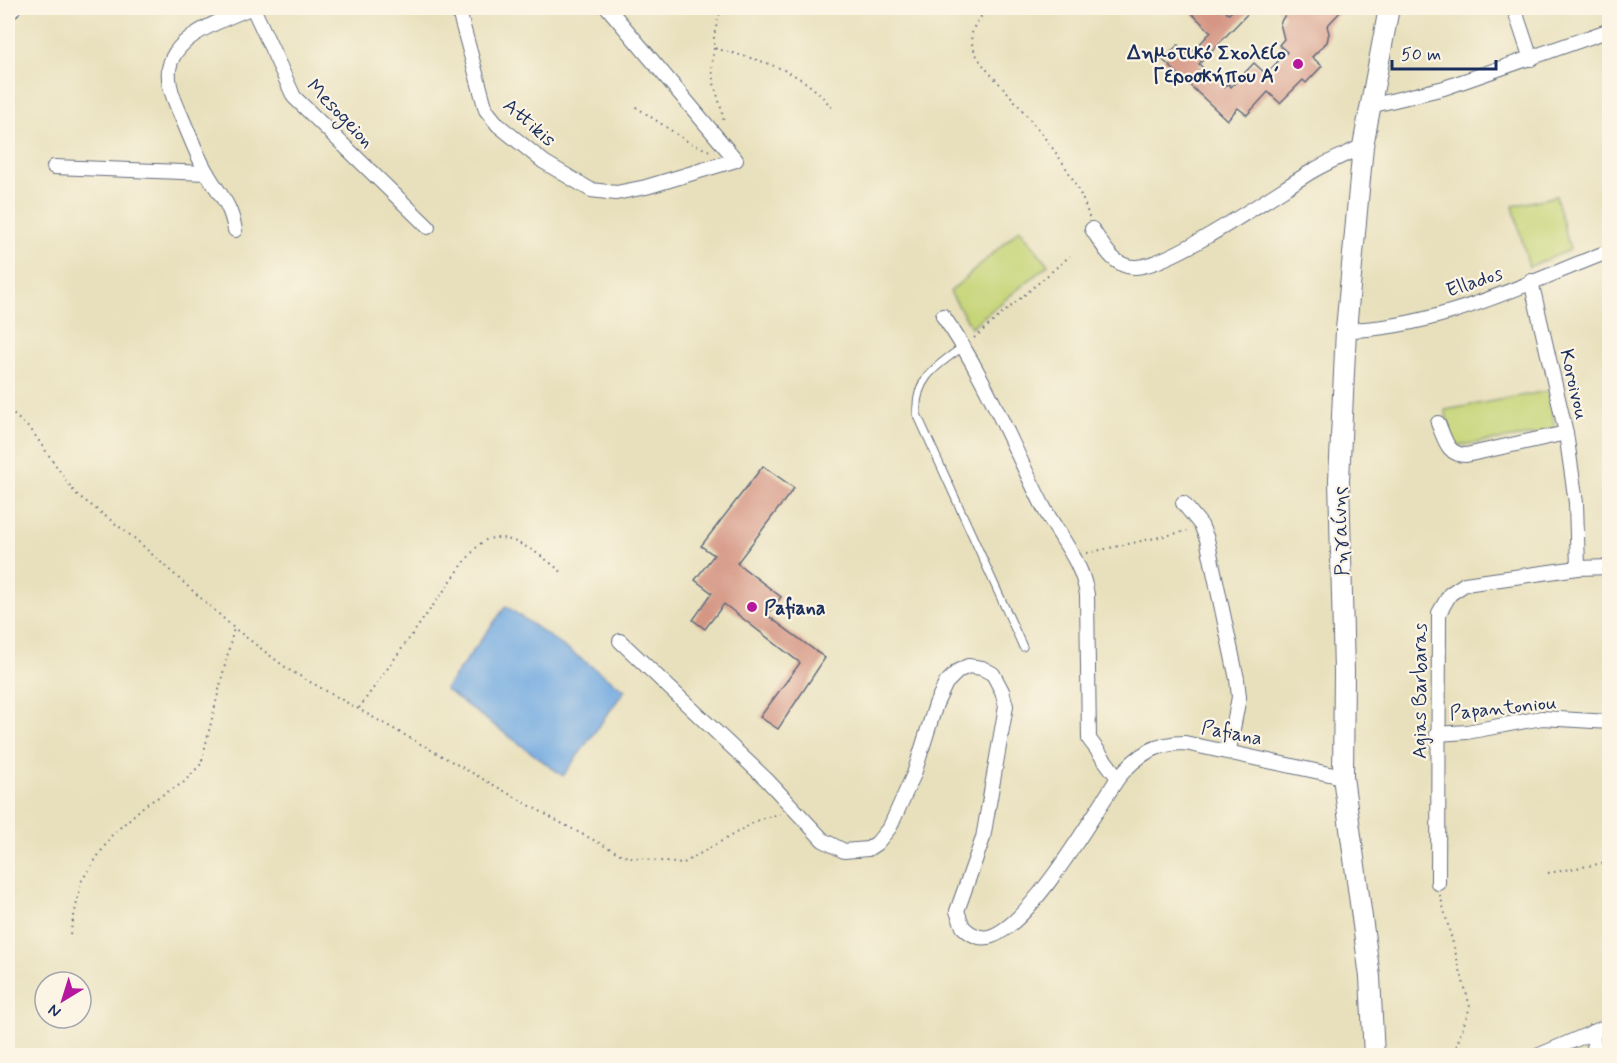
<svg xmlns="http://www.w3.org/2000/svg" width="1617" height="1063" font-family="Mynerve,sans-serif">
<style>
.green{fill:#c5d476;stroke:#70826a;stroke-width:1.5}
.water{fill:#73aae1;stroke:#476ca0;stroke-width:1.5}
.building{fill:#d59684}
.lines{fill:none;stroke-linecap:round;stroke-linejoin:round}
.lane-casing{stroke:#636d7f;stroke-width:9}
.street-casing{stroke:#636d7f;stroke-width:16}
.secondary-casing{stroke:#636d7f;stroke-width:22}
.path{stroke:#636d7f;stroke-width:2;stroke-dasharray:1.5 4.5;stroke-linecap:butt}
.lane{stroke:#fff;stroke-width:7}
.street{stroke:#fff;stroke-width:14}
.secondary{stroke:#fff;stroke-width:20}
.poi-dot{fill:#b5179e;stroke:#fcf5e5;stroke-width:2}
.labels{text-anchor:middle;stroke-width:4.5;stroke-linejoin:round;paint-order:stroke}
.poi-label{font-size:20px;font-weight:bold;fill:#1b2f5e;stroke:#fcf5e5;text-anchor:end}
.street-label{font-size:20px;fill:#1b2f5e;stroke:#fcf5e5}
</style>
<rect width="100%" height="100%" fill="#fcf5e5"/>
<filter id="ink" filterUnits="userSpaceOnUse"><feTurbulence type="fractalNoise" baseFrequency=".0167" numOctaves="2"/><feDisplacementMap in="SourceGraphic" scale="12" xChannelSelector="R" yChannelSelector="G"/><feConvolveMatrix kernelMatrix="1 2 1 2 8 2 1 2 1" color-interpolation-filters="sRGB"/></filter>
<filter id="wash" filterUnits="userSpaceOnUse"><feTurbulence type="fractalNoise" baseFrequency=".008" numOctaves="4" result="noise"/><feDisplacementMap in="SourceGraphic" scale="24" xChannelSelector="R" yChannelSelector="G"/><feGaussianBlur stdDeviation="1.35" result="paint"/><feColorMatrix in="noise" values="0 0 0 0 0 0 0 0 0 0 0 0 0 0 0 0 0 1.4 0 .05"/><feComposite in="paint" operator="in"/></filter>
<g filter="url(#wash)">
<rect width="100%" height="100%" fill="#e8e0bc"/>
<g class="green">
<polygon points="1556,196 1570,250 1529,267 1513,206"/>
<polygon points="1020,229 1048,265 971,327 950,292"/>
<polygon points="1547,391 1556,432 1454,446 1445,410"/>
</g>
<polygon class="water" points="506,606 625,690 563,776 445,689"/>
<g id="blocks">
<g class="building">
<polygon points="1186,8 1222,8 1229,14 1235,8 1253,8 1199,64 1224,88 1228,83 1231,87 1254,63 1266,74 1287,52 1279,45 1284,39 1280,23 1285,15 1277,8 1344,8 1327,26 1329,33 1327,42 1312,57 1322,66 1306,83 1303,80 1280,103 1268,92 1247,115 1238,108 1227,120 1163,60 1178,45 1189,55 1211,32"/>
<polygon points="763,466 794,488 737,563 781,597 767,615 825,658 778,729 760,717 800,663 724,604 705,629 693,620 712,593 695,580 714,555 701,546"/>
</g>
</g>
</g>
<g filter="url(#ink)">
<use href="#blocks" fill-opacity="0" stroke="#636d7f" stroke-width="1.5"/>
<g class="lines">
<g class="lane-casing">
<path id="lane" d="M964 346C938 365 914 378 917 414L1023 647"/>
</g>
<g class="street-casing">
<g id="street">
<polyline points="253,8 294,97 428,227"/>
<polyline points="458,8 486,110 498,125 544,162 591,190 616,193 646,187 736,160 608,8"/>
<polyline points="1514,8 1531,59"/>
<polyline points="1370,106 1444,88 1610,30"/>
<polyline points="54,167 207,173"/>
<path d="M1092 229C1103 245 1112 266 1134 267 1167 269 1280 190 1314 170 1330 161 1347 154 1363 146"/>
<path d="M235 230C230 202 220 196 207 173 197 156 190 136 182 118 177 106 170 93 169 79 164 38 221 21 250 8"/>
<polyline points="1531,281 1566,433 1576,503 1578,568"/>
<path d="M943 316C985 375 1010 442 1043 506 1058 536 1082 560 1087 595L1089 739 1118 778"/>
<path d="M1346 330C1437 329 1526 283 1610 251"/>
<path d="M1438 423C1445 439 1447 455 1466 455L1566 433"/>
<polyline points="1183,503 1201,525 1207,539 1237,679 1239,697 1229,750"/>
<path d="M620 641 767 780 823 840 844 851 868 849 877 843 890 827 914 774 936 704 946 683 958 671 968 666 982 668 993 674 1002 691 1006 706 983 838 957 911 963 927C971 935 981 940 992 936 1032 922 1094 814 1118 778 1137 755 1155 743 1185 743L1343 777"/>
<polyline points="1437,734 1467,732 1542,718 1610,722"/>
<polyline points="1438,883 1439,613 1450,594 1465,584 1578,568 1610,567"/>
<polyline points="1592,1032 1596,1056"/>
<polyline points="1537,1056 1610,1025"/>
</g>
</g>
<g class="secondary-casing">
<g id="secondary">
<polyline points="8,10 10,8"/>
<polyline points="1374,1056 1370,977 1343,777 1344,672 1339,480 1346,330 1363,146 1389,8"/>
</g>
</g>
<g class="path">
<path d="M721 8 714 35V48C761 61 801 68 832 108"/>
<path d="M990 8C979 17 967 31 973 47 979 65 997 80 1009 94 1039 131 1076 171 1089 217"/>
<path d="M714 48C708 84 719 90 724 123"/>
<polyline points="636,107 690,143 710,151"/>
<polyline points="974,338 1070,256"/>
<polyline points="8,413 13,414 32,431 75,493 134,538 234,628 289,670 561,823 624,856 682,864 760,819 780,814"/>
<polyline points="1087,553 1187,531"/>
<path d="M359 708 466 560C471 554 478 544 486 540 511 530 546 559 564 574"/>
<polyline points="1548,873 1610,862"/>
<polyline points="1440,895 1470,1007 1453,1056"/>
<polyline points="70,934 82,880 112,835 145,805 183,783 201,764 234,628"/>
</g>
<use href="#lane" class="lane"/>
<use href="#street" class="street"/>
<use href="#secondary" class="secondary"/>
</g>
</g>
<g class="poi-dot">
<circle cx="1298" cy="64" r="6"/>
<circle cx="752" cy="607" r="6"/>
</g>
<g class="labels">
<g class="poi-label">
<text x="1286" y="59">Δημοτικό Σχολείο<tspan x="1286" dy="23">Γεροσκήπου Α΄</tspan></text>
<text x="764" y="614" text-anchor="start">Pafiana</text>
</g>
<g class="street-label">
<text transform="translate(341 113) rotate(46)" y="7">Mesogeion</text>
<text transform="translate(530 122) rotate(41)" y="7">Attikis</text>
<text transform="translate(1474 281) rotate(-19)" y="7">Ellados</text>
<text transform="translate(1575 384) rotate(77)" y="7">Koroivou</text>
<text transform="translate(1340 531) rotate(-92)" y="7">Ρηγαίνης</text>
<text transform="translate(1419 691) rotate(-90)" y="7">Agias Barbaras</text>
<text transform="translate(1503 707) rotate(-6)" y="7">Papantoniou</text>
<text transform="translate(1232 732) rotate(11)" y="7">Pafiana</text>
</g>
</g>
<rect width="1617" height="1063" fill="none" stroke="#fcf5e5" stroke-width="30"/>
<g transform="translate(63 1000) rotate(218)"><circle r="28" fill="#fcf5e5" stroke="#a2a6af" stroke-width="1.5"/>
<path d="M0-4.5L10 22L0 15L-10 22Z" fill="#b5179e"/>
<text y="-9" font-size="16" font-weight="bold" text-anchor="middle" fill="#1b2f5e">N</text>
</g>
<path d="M1392 60v9h104v-9" fill="none" stroke="#1b2f5e" stroke-width="3"/>
<text x="1401" y="60" font-size="18" fill="#1b2f5e" stroke="#fcf5e5" stroke-width="4.5" paint-order="stroke">50 m</text>
</svg>
